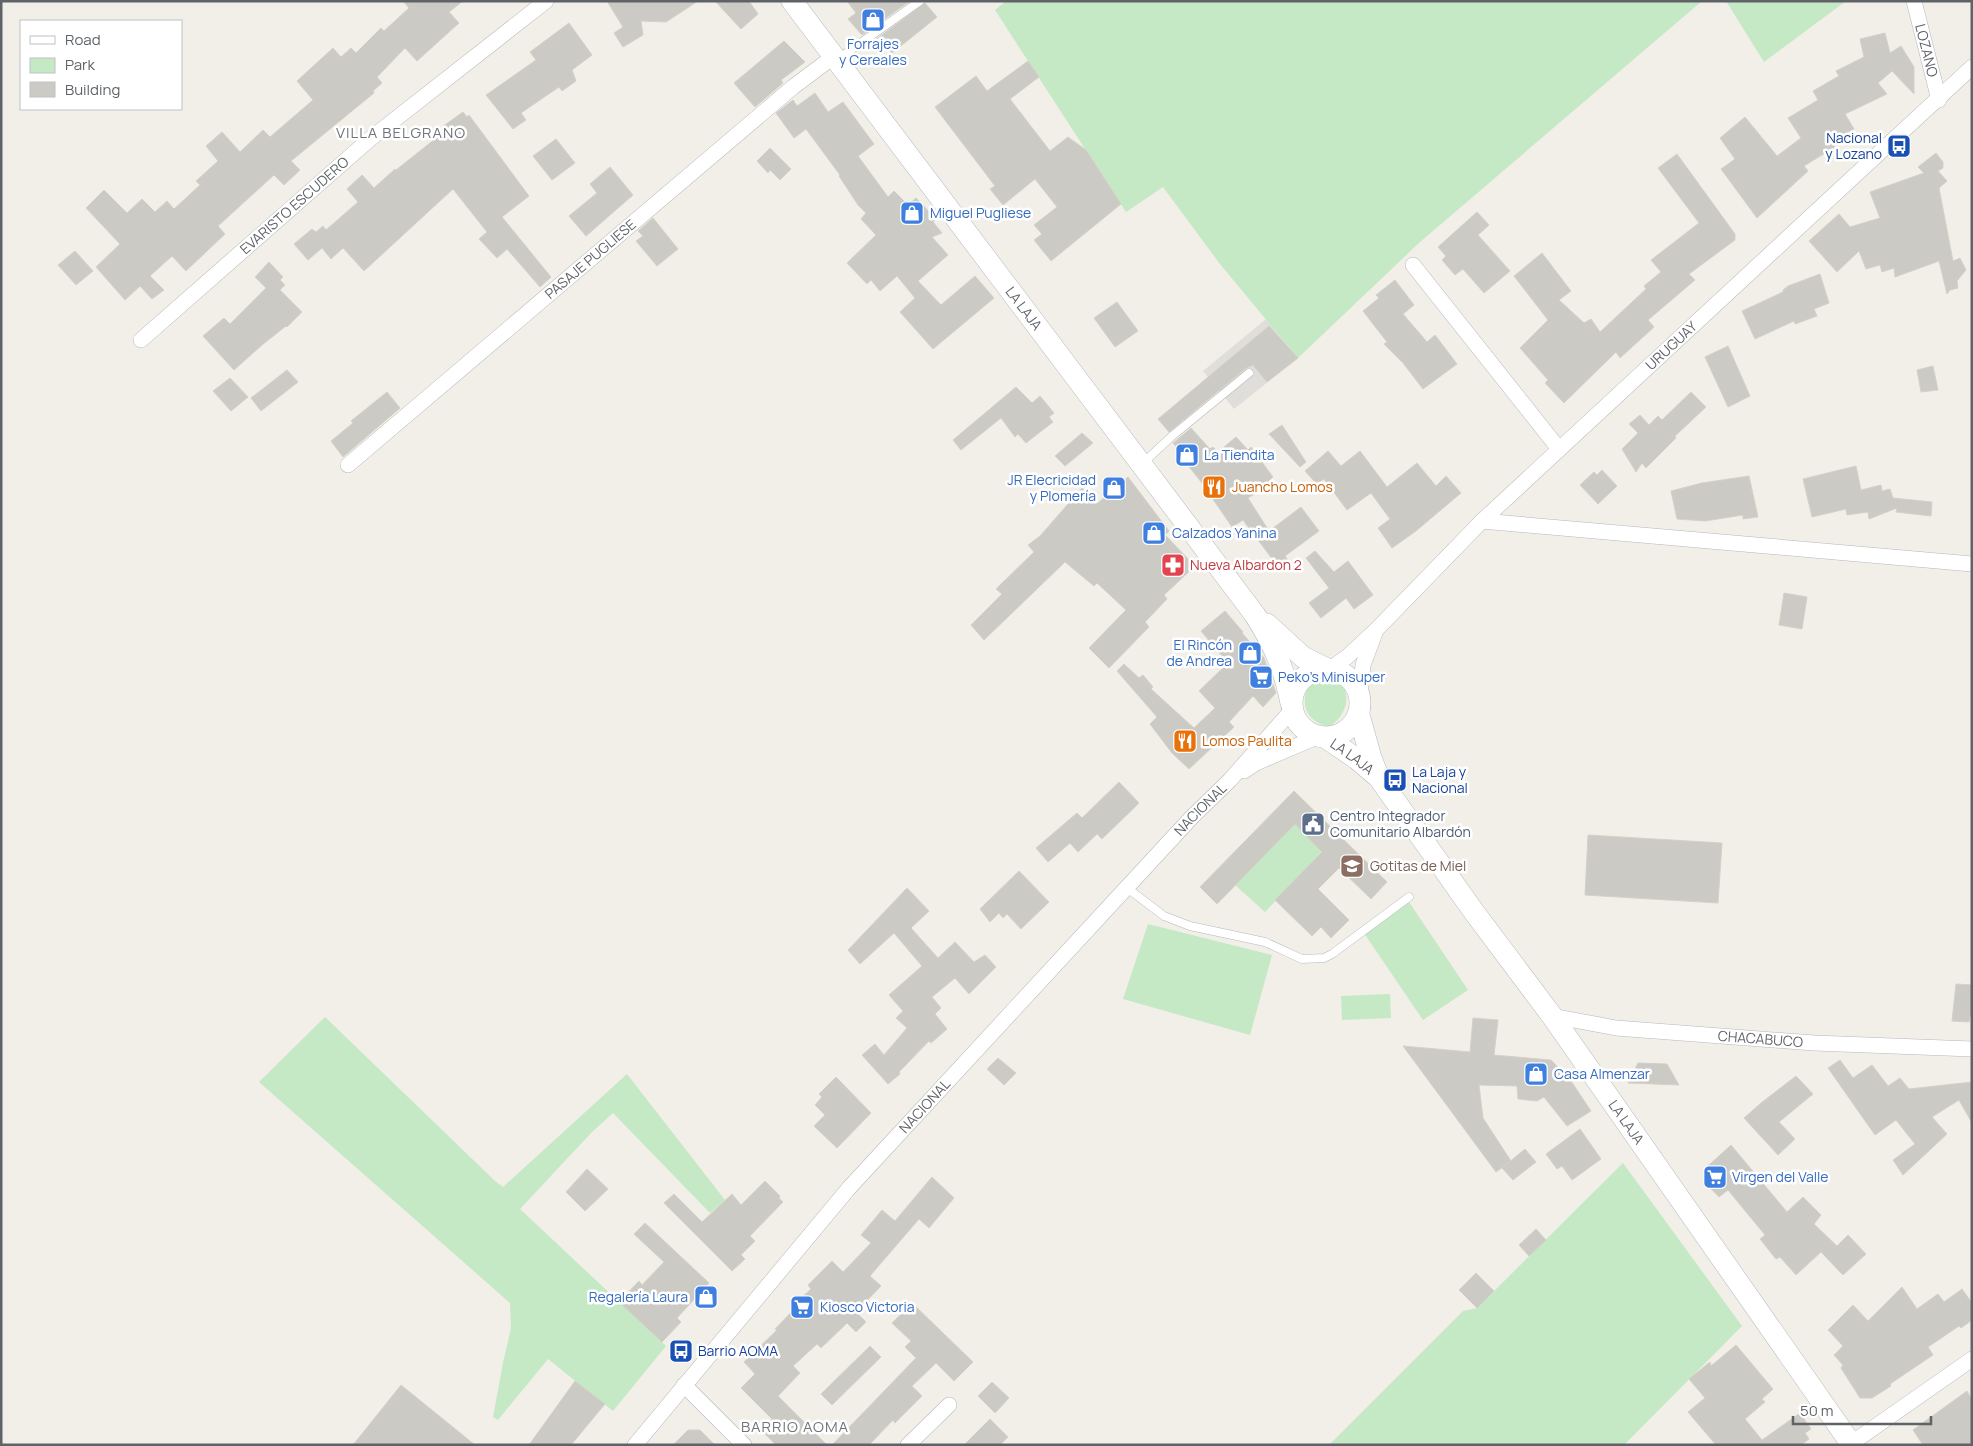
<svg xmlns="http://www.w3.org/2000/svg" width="1973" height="1446" font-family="Manrope,sans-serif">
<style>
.industrial{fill:#e0deda}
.green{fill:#c5e8c5}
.building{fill:#cccac5;stroke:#d6d1c6}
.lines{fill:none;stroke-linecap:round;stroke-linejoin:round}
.service-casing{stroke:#b5b8bc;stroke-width:9}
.minor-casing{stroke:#b5b8bc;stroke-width:16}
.secondary-casing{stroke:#b6babf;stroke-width:22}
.service{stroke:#fff;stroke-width:8}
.minor{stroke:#fff;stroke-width:15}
.secondary{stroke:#fff;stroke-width:21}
.labels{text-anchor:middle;stroke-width:5;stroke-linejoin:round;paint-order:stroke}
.shop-label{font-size:14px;fill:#366cbe;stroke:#fff;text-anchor:start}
.street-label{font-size:14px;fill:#5f6368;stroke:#fff}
.transit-label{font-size:14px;fill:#164399;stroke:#fff;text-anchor:start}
.food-label{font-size:14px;fill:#c56008;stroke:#fff;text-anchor:start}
.health-label{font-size:14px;fill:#be3a42;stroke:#fff;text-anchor:start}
.service-label{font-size:14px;fill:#4e5e75;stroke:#fff;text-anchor:start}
.education-label{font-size:14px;fill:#785e54;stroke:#fff;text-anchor:start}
.neighbourhood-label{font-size:15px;letter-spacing:1px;fill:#70757a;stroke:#fff}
</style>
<rect width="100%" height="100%" fill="#f1efe8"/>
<polygon class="industrial" points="1266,319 1298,358 1234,409 1203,371"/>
<g class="green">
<polygon points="1006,1 1702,1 1420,242 1298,358 1220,264 1163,187 1126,212 995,10"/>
<polygon points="1726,1 1846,1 1764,62"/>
<path d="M1332 673C1353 689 1350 713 1329 727 1302 720 1299 699 1313 676Z"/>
<polygon points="1295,824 1322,851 1265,912 1235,885"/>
<polygon points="1409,902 1468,990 1423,1020 1364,933"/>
<polygon points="1148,924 1272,955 1250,1035 1123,999"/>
<polygon points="1390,994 1391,1018 1342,1020 1341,996"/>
<polygon points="325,1017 495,1181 503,1187 627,1074 725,1200 710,1213 613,1113 592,1132 520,1209 666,1346 613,1411 548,1359 498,1420 493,1417 503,1363 511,1328 510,1303 259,1082"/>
<polygon points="1623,1163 1742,1326 1624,1445 1329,1445 1463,1311 1477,1308"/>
</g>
<g class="building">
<polygon points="403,1 463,1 449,12 459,23 417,61 405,48 377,77 382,83 373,91 374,93 291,161 300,170 284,185 274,175 218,226 225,234 186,271 172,256 150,276 164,290 152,299 140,286 125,300 96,267 120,244 86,208 104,190 127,213 142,199 155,212 167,201 174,209 200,185 196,181 218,161 206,146 222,132 240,152 263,130 270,137 313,100 297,81 333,48 341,57 351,48 356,53 381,28 384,31 409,8"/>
<polygon points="607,1 698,1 666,22 641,21 643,35 623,47 614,33 623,27"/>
<polygon points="715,1 749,1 758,14 741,29"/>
<polygon points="847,1 910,1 862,35 848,19 856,13"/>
<polygon points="925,3 937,17 892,53 888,48 880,54 871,43"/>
<polygon points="569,23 592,55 572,70 576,81 562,91 559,87 521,113 526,120 513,129 486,95 536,60 530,52"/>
<polygon points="1885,33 1890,53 1901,46 1914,67 1914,94 1892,71 1878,83 1887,94 1845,114 1854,129 1831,141 1835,147 1804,166 1808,171 1757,218 1721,169 1735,159 1720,138 1745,117 1777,156 1801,138 1788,118 1818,100 1813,91 1839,76 1836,71 1864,57 1860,39"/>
<polygon points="784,41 805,62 781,80 783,83 755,107 734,83"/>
<polygon points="1028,61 1039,77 1010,99 1050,151 1068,137 1086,150 1121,204 1051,261 1034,240 1042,234 1034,225 1057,207 1035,179 1003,205 990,189 995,186 935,107 976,76 987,91"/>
<polygon points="815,93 828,112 843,102 874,144 858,156 888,197 894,191 908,205 916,198 936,219 933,222 942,233 932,237 948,255 918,281 941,305 975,276 994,298 933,349 900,312 915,298 897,276 880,291 871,280 867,284 847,263 876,235 861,219 866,213 858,205 839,176 840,175 806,129 794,138 776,113 793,100 797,106"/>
<polygon points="463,112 467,117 469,115 529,196 502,217 551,277 540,287 507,249 497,258 479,239 487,232 453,189 364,271 343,248 331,259 322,248 308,260 294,244 312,229 316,232 323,226 326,230 358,202 347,189 362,175 374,188 395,169 396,170 445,131 442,127"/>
<polygon points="556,139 575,163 552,180 533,156"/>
<polygon points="770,148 791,169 780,180 770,170 768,173 757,161"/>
<polygon points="1936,153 1943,162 1943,168 1938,171 1947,181 1939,188 1953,261 1960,258 1966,270 1957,281 1958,288 1950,290 1947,294 1939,261 1895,277 1894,268 1882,272 1880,265 1866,269 1859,251 1837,272 1809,241 1839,214 1850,227 1880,218 1870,192 1924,173 1918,167"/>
<polygon points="1677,154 1735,234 1735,240 1689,274 1695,280 1648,320 1654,327 1620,358 1616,352 1564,403 1545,383 1548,380 1520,348 1548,320 1514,276 1542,253 1571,291 1559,300 1584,323 1591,319 1600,332 1646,289 1644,286 1661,272 1651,260 1699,223 1658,168"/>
<polygon points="610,167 633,195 586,236 569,216 597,193 590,184"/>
<polygon points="1477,212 1489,225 1478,235 1510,271 1484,293 1463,269 1455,275 1442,260 1446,256 1438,247"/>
<polygon points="653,218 678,249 657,266 636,241 643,236 638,231"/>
<polygon points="75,251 93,271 76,285 58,265"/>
<polygon points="269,262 283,277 280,280 285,285 280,290 302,312 287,327 286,326 262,345 234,370 203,336 224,318 230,324 266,288 255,277"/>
<polygon points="1820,274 1829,303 1814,309 1817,316 1795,324 1794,321 1755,339 1742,311 1783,292 1783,290 1788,286"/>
<polygon points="1395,280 1414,305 1403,314 1427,342 1435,335 1457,364 1423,389 1403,363 1384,344 1387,342 1363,311 1379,298 1376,295"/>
<polygon points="1117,302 1138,331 1115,347 1094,318"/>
<polygon points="1269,326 1298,358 1267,382 1253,365 1246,368 1169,432 1158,419"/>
<polygon points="1728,346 1750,396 1728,407 1705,357"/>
<polygon points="1933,366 1938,390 1921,392 1917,370"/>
<polygon points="287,370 298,382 261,411 251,398"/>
<polygon points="230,378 248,397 231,411 213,391"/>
<polygon points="1016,387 1032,403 1040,396 1054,413 1049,417 1053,422 1026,443 1018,434 1015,437 1001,418 961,450 953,440"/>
<polygon points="387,392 400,408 343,457 331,441 353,423 351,421"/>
<polygon points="1691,392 1706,407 1675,436 1676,438 1646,468 1642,463 1636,472 1622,449 1638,433 1629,424 1640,415 1649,425 1658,416 1662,420"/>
<polygon points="1282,425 1306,462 1300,467 1269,434"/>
<polygon points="1191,428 1210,449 1213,447 1218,452 1236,437 1248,450 1251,447 1273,477 1258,492 1248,498 1269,531 1301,507 1319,531 1285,556 1291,565 1282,572 1243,520 1232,527 1202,483 1178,453 1180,451 1173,443"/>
<polygon points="1082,433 1093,443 1065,466 1055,456"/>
<polygon points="1328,451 1341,466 1360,451 1387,487 1417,463 1436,486 1446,476 1461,493 1416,531 1392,548 1378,528 1390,519 1371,493 1347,510 1324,479 1320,482 1315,482 1305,471"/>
<polygon points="1856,466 1861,490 1881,485 1882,491 1890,489 1893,498 1932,502 1931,516 1896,512 1897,508 1869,519 1868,512 1847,515 1846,509 1812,517 1803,479"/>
<polygon points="1602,470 1617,486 1598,504 1580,485 1594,472 1597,475"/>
<polygon points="1749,476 1758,517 1743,519 1743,515 1705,521 1677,519 1671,491 1702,483"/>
<polygon points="1128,477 1169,531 1165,535 1195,566 1164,595 1167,599 1145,622 1149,627 1109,668 1089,648 1126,610 1097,583 1094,586 1065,562 984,640 971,625 1002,594 996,589 1034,552 1028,545 1040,536 1082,488 1098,503"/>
<polygon points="1315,551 1334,572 1348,561 1373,595 1354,609 1346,598 1321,618 1309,603 1329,588 1306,558"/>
<polygon points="1784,593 1807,597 1802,629 1779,625"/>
<polygon points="1225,611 1243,632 1242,633 1264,658 1276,693 1263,707 1253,696 1229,722 1234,727 1189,769 1172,753 1150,724 1157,717 1117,671 1124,664 1139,678 1143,675 1153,687 1151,689 1194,728 1215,708 1199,691 1228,663 1201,631"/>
<polygon points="1119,782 1139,803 1102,839 1097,834 1078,852 1070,843 1048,862 1036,848 1077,813 1082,818"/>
<polygon points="1294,791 1387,882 1371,899 1339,868 1318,889 1349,920 1331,938 1321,927 1312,936 1275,900 1322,852 1295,824 1217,904 1200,887"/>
<polygon points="1588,835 1722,843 1718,903 1585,895"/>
<polygon points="1019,871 1049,902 1021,929 1007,914 1003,918 999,913 990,922 980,909"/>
<polygon points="907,888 929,911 911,928 938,958 955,942 974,962 985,955 996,967 969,994 955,978 932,997 941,1008 935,1014 947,1029 931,1043 929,1041 899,1072 900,1074 888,1084 862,1055 875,1044 884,1055 907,1028 896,1018 903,1011 889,995 922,966 894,933 860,964 848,950"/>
<polygon points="1956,984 1972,985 1972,1016 1970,1016 1969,1022 1952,1021"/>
<polygon points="1473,1018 1498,1020 1494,1055 1551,1060 1571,1081 1591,1111 1567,1126 1544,1097 1537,1101 1518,1099 1517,1086 1479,1085 1483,1118 1511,1161 1496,1172 1403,1046 1470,1052"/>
<polygon points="998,1058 1016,1073 1004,1085 987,1069"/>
<polygon points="1840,1060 1853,1078 1872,1065 1888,1086 1900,1078 1909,1089 1972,1082 1972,1123 1959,1100 1932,1117 1947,1134 1903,1175 1893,1160 1915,1144 1896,1120 1875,1135 1828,1068"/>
<polygon points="1638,1063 1667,1064 1679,1085 1628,1083"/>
<polygon points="1796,1076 1813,1094 1779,1122 1795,1139 1778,1155 1744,1118 1761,1103"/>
<polygon points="836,1077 871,1113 837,1148 814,1126 825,1115 815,1105 822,1097 819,1094"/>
<polygon points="1580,1129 1601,1159 1572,1180 1562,1166 1557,1169 1546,1154"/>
<polygon points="1731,1145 1787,1212 1803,1197 1821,1215 1814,1224 1837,1246 1848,1235 1866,1254 1843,1275 1821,1252 1796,1275 1780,1257 1776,1259 1760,1239 1765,1235 1728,1190 1719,1197 1703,1180 1714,1170 1709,1165"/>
<polygon points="1525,1149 1536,1162 1513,1180 1502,1168"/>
<polygon points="587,1169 608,1189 585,1211 566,1192"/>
<polygon points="932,1177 954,1198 929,1228 919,1219 870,1276 881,1286 856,1312 866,1322 856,1332 847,1323 821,1348 817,1344 793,1366 800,1373 778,1396 827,1445 776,1445 761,1430 772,1419 741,1388 755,1374 744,1362 777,1330 775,1329 802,1301 800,1299 811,1289 808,1285 832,1261 843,1272 871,1243 861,1235 882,1210 895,1221"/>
<polygon points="765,1181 780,1196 779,1198 783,1202 750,1236 755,1241 741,1255 745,1259 732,1271 664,1203 674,1194 702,1222 732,1194 741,1205"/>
<polygon points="645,1223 709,1283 677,1318 681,1322 662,1342 619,1302 639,1281 642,1285 664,1262 634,1234"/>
<polygon points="1536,1229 1546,1240 1529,1256 1519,1245"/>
<polygon points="1476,1273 1494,1291 1477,1308 1459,1290"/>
<polygon points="1902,1287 1917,1309 1938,1294 1944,1302 1962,1289 1972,1303 1972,1320 1961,1328 1959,1326 1928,1347 1933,1355 1890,1384 1891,1386 1872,1398 1860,1398 1841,1368 1843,1365 1834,1355 1843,1346 1828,1330 1853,1305 1868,1321"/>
<polygon points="912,1303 973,1362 954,1381 936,1363 912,1386 922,1396 895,1423 893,1420 869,1445 832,1445 916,1358 905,1347 911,1341 892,1323"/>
<polygon points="1736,1345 1773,1389 1762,1399 1765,1402 1745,1419 1762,1440 1800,1413 1811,1429 1805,1433 1809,1439 1801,1445 1716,1445 1688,1412 1705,1398 1689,1379 1710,1362 1711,1366"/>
<polygon points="870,1346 881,1357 832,1405 821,1394"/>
<polygon points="575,1381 605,1404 571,1445 529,1445"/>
<polygon points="992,1382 1009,1398 995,1413 978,1396"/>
<polygon points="401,1385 475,1445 353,1445"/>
<polygon points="1967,1391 1972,1400 1972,1445 1923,1445 1913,1430"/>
<polygon points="990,1419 1008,1437 1000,1445 964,1445"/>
<polygon points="688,1430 700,1430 715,1445 673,1445"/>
</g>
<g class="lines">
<g class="service-casing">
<g id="service">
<polyline points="838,59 920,1"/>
<polyline points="1142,464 1172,436 1249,373"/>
<polyline points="1127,888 1164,916 1190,926 1265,942 1302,959 1324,958 1332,954 1409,897"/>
</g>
</g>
<g class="minor-casing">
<g id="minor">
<path id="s1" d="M1914 1 1939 100"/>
<polyline points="1413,265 1559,449"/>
<path id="s2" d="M141 340 370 139 546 1"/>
<path id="s3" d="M348 465 793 87 833 57"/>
<polyline points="1482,521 1972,564"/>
<path id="s4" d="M1331 668 1347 657 1376 630 1482 521 1972 67"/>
<polyline points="1360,695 1363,665 1375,633"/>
<polyline points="1244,771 1256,763 1317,737"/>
<path id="s5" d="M1552 1016 1616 1028 1814 1043 1972 1049"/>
<polyline points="684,1385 744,1445"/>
<path id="s6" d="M635 1445 849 1188 1191 818 1230 780 1292 710"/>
<polyline points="908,1445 949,1405"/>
<polyline points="1849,1445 1972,1359"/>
</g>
</g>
<g class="secondary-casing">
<g id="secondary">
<path id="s7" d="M792 1 1255 615C1274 645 1284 668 1291 703"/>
<polyline points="1267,624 1303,657 1325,668"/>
<circle cx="1326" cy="703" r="34"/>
<path id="s8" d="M1359 715 1371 758 1379 778 1474 912 1552 1016 1852 1445"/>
<path id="s9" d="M1326 738 1357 759 1377 776"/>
</g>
</g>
<use href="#service" class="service"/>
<use href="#minor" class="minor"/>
<use href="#secondary" class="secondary"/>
</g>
<defs>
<g id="shop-square" transform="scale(1.25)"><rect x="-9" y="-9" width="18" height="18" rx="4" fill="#3f7fe0" stroke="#fff"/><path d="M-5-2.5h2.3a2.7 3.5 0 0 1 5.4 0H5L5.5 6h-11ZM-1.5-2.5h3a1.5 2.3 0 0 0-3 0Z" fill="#fff"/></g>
<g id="bus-square" transform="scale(1.25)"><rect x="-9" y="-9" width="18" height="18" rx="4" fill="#1a4fb4" stroke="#fff"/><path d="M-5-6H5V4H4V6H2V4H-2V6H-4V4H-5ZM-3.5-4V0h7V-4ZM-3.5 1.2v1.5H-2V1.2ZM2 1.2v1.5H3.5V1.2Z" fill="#fff"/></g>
<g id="restaurant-square" transform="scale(1.25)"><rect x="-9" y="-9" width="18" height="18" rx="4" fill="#e8710a" stroke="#fff"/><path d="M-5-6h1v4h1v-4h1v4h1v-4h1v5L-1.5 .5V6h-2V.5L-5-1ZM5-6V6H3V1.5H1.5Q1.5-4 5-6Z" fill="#fff"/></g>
<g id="pharmacy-square" transform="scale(1.25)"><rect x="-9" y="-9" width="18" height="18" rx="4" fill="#e0444e" stroke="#fff"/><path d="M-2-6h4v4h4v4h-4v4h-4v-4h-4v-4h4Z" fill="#fff"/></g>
<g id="supermarket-square" transform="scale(1.25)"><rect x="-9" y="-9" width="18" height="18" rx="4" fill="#3f7fe0" stroke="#fff"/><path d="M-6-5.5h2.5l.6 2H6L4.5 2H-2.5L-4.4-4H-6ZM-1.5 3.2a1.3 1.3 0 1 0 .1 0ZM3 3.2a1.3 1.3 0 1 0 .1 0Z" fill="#fff"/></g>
<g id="civic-square" transform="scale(1.25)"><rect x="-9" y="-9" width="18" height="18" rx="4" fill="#5c6f8a" stroke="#fff"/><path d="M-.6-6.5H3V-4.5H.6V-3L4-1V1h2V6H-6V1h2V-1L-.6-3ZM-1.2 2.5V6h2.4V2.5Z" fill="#fff"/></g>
<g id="school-square" transform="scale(1.25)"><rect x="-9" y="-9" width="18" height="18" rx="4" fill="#8d6e63" stroke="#fff"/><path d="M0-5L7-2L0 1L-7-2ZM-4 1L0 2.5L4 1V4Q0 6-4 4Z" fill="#fff"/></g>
</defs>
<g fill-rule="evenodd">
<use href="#shop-square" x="873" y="20"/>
<use href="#bus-square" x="1899" y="146"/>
<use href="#shop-square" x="912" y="213"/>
<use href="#shop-square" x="1187" y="455"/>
<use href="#restaurant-square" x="1214" y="487"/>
<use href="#shop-square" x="1114" y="488"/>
<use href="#shop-square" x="1154" y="533"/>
<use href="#pharmacy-square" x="1173" y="565"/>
<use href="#shop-square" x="1250" y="653"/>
<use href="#supermarket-square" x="1261" y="677"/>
<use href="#restaurant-square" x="1185" y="741"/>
<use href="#bus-square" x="1395" y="780"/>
<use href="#civic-square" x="1313" y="824"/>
<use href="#school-square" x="1352" y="866"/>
<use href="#shop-square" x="1536" y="1074"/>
<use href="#supermarket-square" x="1715" y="1177"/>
<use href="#shop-square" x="706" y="1297"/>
<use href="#supermarket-square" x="802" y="1307"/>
<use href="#bus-square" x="681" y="1351"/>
</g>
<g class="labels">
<g class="shop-label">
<text x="873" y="49" text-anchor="middle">Forrajes<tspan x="873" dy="16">y Cereales</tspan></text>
<text x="930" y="218">Miguel Pugliese</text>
<text x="1204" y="460">La Tiendita</text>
<text x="1096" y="485" text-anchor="end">JR Elecricidad<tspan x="1096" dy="16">y Plomería</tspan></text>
<text x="1172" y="538">Calzados Yanina</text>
<text x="1232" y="650" text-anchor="end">El Rincón<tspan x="1232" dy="16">de Andrea</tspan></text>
<text x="1278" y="682">Peko's Minisuper</text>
<text x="1554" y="1079">Casa Almenzar</text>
<text x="1732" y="1182">Virgen del Valle</text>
<text x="688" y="1302" text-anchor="end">Regalería Laura</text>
<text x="820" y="1312">Kiosco Victoria</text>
</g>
<g class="street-label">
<text dy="5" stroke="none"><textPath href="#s1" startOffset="51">LOZANO</textPath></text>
<text dy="5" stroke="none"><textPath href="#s2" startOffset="204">EVARISTO ESCUDERO</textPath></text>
<text dy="5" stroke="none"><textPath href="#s3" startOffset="318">PASAJE PUGLIESE</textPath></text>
<text dy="5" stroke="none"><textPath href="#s7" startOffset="385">LA LAJA</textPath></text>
<text dy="5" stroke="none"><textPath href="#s4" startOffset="469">URUGUAY</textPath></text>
<text dy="5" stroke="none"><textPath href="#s9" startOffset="32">LA LAJA</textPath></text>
<text dy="5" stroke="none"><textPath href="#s6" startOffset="851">NACIONAL</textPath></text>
<text dy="5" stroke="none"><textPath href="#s5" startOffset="210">CHACABUCO</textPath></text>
<text dy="5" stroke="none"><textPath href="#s6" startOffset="446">NACIONAL</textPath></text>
<text dy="5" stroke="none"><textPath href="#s8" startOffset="490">LA LAJA</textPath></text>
</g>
<g class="transit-label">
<text x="1882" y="143" text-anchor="end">Nacional<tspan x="1882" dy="16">y Lozano</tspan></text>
<text x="1412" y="777">La Laja y<tspan x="1412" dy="16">Nacional</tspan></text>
<text x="698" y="1356">Barrio AOMA</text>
</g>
<g class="food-label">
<text x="1232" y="492">Juancho Lomos</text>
<text x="1202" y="746">Lomos Paulita</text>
</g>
<g class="health-label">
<text x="1190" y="570">Nueva Albardon 2</text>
</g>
<g class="service-label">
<text x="1330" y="821">Centro Integrador<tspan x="1330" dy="16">Comunitario Albardón</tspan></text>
</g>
<g class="education-label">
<text x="1370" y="871">Gotitas de Miel</text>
</g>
<g class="neighbourhood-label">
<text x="401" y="138">VILLA BELGRANO</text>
<text x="795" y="1432">BARRIO AOMA</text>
</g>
</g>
<rect width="1973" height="1446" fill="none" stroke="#5f6368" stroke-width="5"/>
<rect x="20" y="20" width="162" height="90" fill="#ffffff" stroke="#bfc1c3"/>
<rect x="30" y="36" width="25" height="8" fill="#ffffff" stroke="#bfc1c3"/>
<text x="65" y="45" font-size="15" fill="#5f6368">Road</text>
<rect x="30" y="58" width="25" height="15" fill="#c5e8c5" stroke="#bfc1c3"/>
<text x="65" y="70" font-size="15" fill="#5f6368">Park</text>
<rect x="30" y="82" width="25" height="15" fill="#cccac5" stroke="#bfc1c3"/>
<text x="65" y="95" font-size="15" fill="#5f6368">Building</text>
<path d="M1793 1416v8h138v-8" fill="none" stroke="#5f6368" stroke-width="2.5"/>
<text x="1800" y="1416" font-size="15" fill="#5f6368" stroke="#ffffff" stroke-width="4" paint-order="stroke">50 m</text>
</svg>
